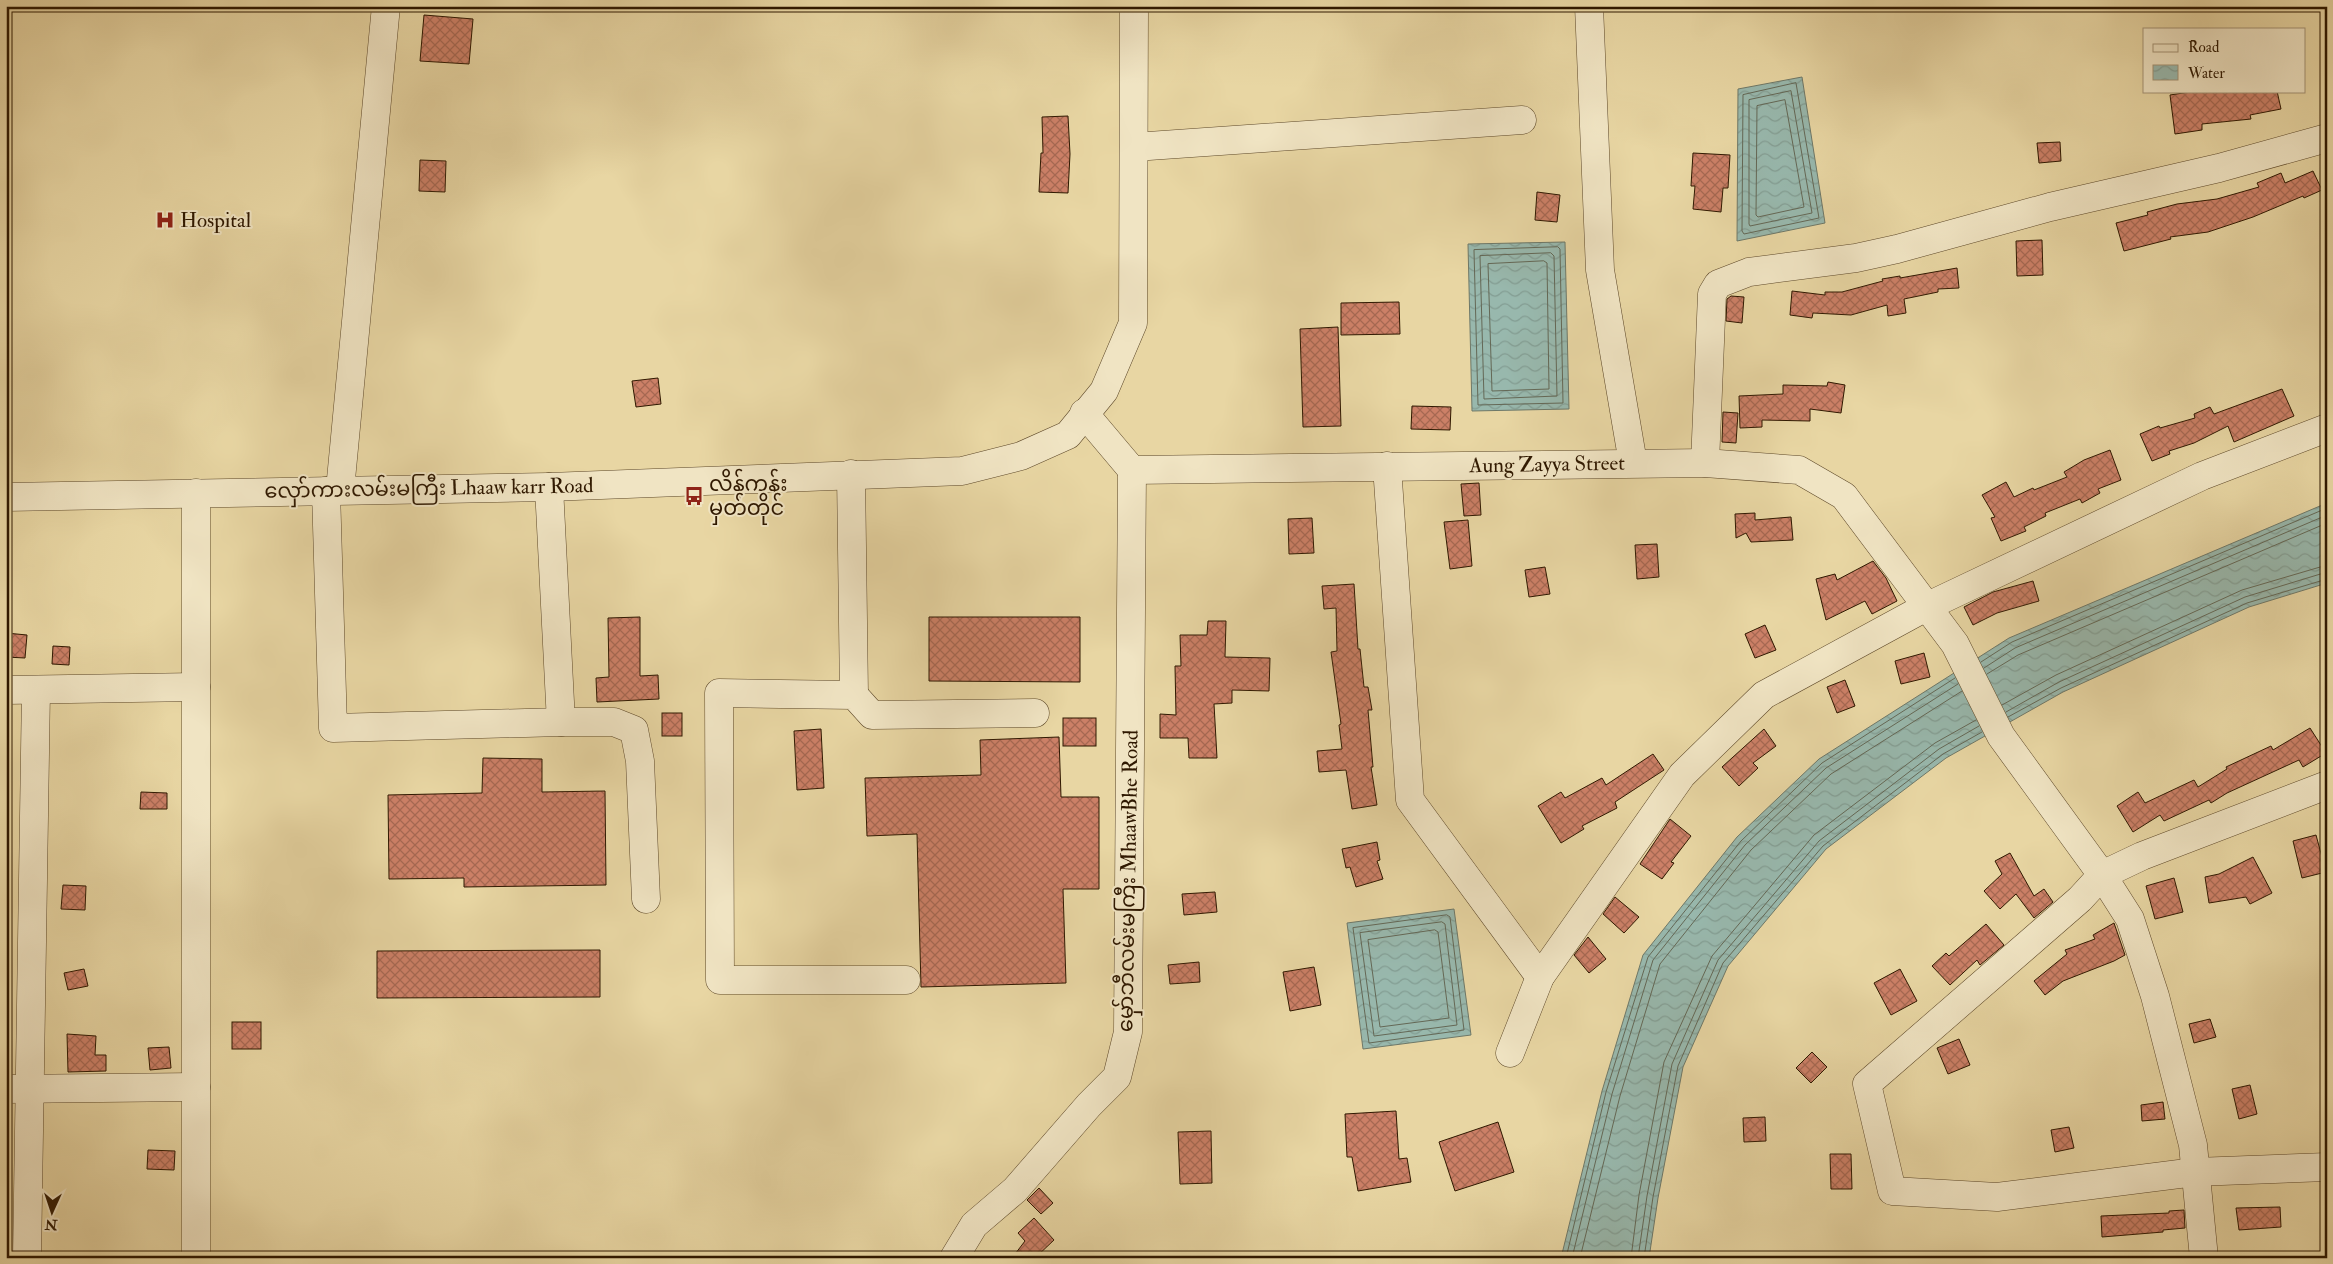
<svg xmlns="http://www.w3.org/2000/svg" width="2333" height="1264" font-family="'IM FELL Double Pica','Noto Sans Myanmar',serif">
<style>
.water{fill:url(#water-waves);stroke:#6e7868}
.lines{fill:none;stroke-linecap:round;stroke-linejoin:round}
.shore{stroke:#646856;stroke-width:1}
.building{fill:url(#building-cross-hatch);stroke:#2f1800}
.minor-casing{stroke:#5d4829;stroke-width:29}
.minor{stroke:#f0e4c3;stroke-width:28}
.labels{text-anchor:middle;stroke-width:4;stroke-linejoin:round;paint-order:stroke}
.poi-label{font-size:21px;fill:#2f1800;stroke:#f0e4c3;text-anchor:start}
.street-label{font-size:21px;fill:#2f1800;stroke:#f0e4c3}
</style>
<defs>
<pattern id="water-waves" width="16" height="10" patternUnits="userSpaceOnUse" patternTransform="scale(1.25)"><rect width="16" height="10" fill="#98b8ad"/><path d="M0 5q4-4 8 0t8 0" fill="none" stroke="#839d93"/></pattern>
<pattern id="building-cross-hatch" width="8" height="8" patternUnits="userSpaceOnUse" patternTransform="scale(1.25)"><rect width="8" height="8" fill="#cc8067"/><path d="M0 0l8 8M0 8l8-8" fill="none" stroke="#a66852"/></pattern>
</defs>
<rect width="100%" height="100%" fill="#e8d6a3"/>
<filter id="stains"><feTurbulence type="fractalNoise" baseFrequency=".004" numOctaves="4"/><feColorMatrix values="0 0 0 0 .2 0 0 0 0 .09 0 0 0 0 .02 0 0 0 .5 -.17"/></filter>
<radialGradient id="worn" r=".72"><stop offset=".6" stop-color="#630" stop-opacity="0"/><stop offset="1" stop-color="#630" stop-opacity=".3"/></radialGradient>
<g class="water">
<polygon points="1802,77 1825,223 1737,241 1738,89"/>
<polygon points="1565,242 1569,409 1472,411 1468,244"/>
<polygon points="2327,503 2327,583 2249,607 2063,692 1946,758 1826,849 1728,966 1683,1067 1658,1198 1649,1258 1561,1258 1602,1091 1643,955 1737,837 1819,759 2009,638"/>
<polygon points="1454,909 1471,1035 1363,1049 1347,923"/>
</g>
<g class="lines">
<g class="shore">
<polygon points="1796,83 1819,218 1744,234 1742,231 1743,95"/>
<polygon points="1791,91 1812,213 1750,226 1749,224 1749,100"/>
<polygon points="1785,100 1804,207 1758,217 1756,215 1757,106"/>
<polygon points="1558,247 1560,249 1563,403 1478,405 1474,250"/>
<polygon points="1551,253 1554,256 1557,396 1484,399 1480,256"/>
<polygon points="1544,261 1547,263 1549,389 1492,391 1488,264"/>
<polyline points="1981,662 2012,642 2327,508"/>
<polyline points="1984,668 2015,648 2327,515"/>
<polyline points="1987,674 2018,655 2327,523"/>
<polyline points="2002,705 2056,675 2242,590 2327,565"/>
<polyline points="2006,712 2059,682 2245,597 2327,572"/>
<polyline points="2008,717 2061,688 2247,603 2327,579"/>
<polygon points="1447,915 1450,917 1464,1030 1369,1043 1353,928"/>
<polygon points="1442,922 1445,924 1457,1025 1374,1036 1360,933"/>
<polygon points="1435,930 1438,932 1449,1018 1380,1027 1368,940"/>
<polyline points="1566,1258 1606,1092 1648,957 1741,841 1822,763 1955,678"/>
<polyline points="1572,1258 1612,1094 1653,960 1745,845 1826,768 1958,684"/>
<polyline points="1580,1258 1620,1096 1660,964 1751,850 1831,774 1962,691"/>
<polyline points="1631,1258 1639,1195 1664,1062 1712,956 1814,835 1935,743 1976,720"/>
<polyline points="1638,1258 1647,1196 1672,1064 1718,960 1819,841 1939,749 1979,726"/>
<polyline points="1644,1258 1653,1197 1678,1066 1723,963 1823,846 1943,754 1982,732"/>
</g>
</g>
<g class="building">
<polygon points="424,15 473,19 469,64 420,61"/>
<polygon points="2196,91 2277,91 2281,109 2250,115 2251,119 2202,124 2202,130 2175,134 2170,95"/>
<polygon points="1068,116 1070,154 1068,193 1039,192 1041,153 1043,153 1042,117"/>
<polygon points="2060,142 2061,161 2039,163 2037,143"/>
<polygon points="1693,153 1730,155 1728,188 1723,188 1721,212 1693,209 1695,186 1691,186"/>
<polygon points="420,160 446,161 445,192 419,191"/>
<polygon points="2313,171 2322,190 2304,198 2303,196 2253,217 2208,232 2170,237 2171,239 2124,251 2116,223 2148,215 2147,212 2177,204 2217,199 2259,187 2257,183 2281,173 2285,183"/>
<polygon points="1537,192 1560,195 1557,222 1535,220"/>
<polygon points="2042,240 2043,275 2017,276 2016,241"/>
<polygon points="1957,268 1959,288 1938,289 1938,292 1904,299 1906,313 1888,316 1887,305 1851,315 1813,313 1812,318 1790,315 1792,291 1825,295 1825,292 1842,292 1883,281 1882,279 1900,276 1900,278"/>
<polygon points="1731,296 1744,297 1742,323 1726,321 1727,299"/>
<polygon points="1399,302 1400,334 1341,335 1341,303"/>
<polygon points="1338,327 1341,426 1303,427 1300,329"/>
<polygon points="658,378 661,404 636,407 632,381"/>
<polygon points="1828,382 1845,385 1841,413 1810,409 1810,421 1762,420 1762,427 1740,428 1739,396 1783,394 1783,385 1827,386"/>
<polygon points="2282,389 2294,416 2234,442 2228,426 2194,443 2169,451 2170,454 2152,461 2140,434 2159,426 2160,428 2195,418 2194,414 2210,407 2214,414"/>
<polygon points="1412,406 1451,407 1450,430 1411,429"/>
<polygon points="1723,412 1738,413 1736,443 1722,442"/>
<polygon points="2110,450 2121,480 2098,489 2100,493 2082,503 2080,499 2045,513 2046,516 2024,527 2026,531 2001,541 1991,518 1995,517 1982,495 2006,482 2014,497 2033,488 2034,490 2067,477 2064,472 2084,460"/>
<polygon points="1479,483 1481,515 1464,516 1461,484"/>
<polygon points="1755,513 1755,520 1791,517 1793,540 1751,542 1746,533 1736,538 1735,514"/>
<polygon points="1312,518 1314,553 1289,554 1288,519"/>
<polygon points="1468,520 1472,566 1450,569 1444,522"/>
<polygon points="1657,544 1659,577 1637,579 1635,545"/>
<polygon points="1873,561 1886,578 1897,601 1872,614 1865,601 1826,620 1816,579 1835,574 1837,580"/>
<polygon points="1545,567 1550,594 1529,597 1525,570"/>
<polygon points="2033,581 2039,601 1997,613 1973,625 1964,607 1993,592"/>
<polygon points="1354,584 1358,649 1360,649 1364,687 1368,687 1372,710 1368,710 1373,767 1371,767 1377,805 1352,809 1346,770 1319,772 1317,751 1342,749 1339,725 1341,724 1331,652 1337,651 1336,608 1324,609 1322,586"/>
<polygon points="640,617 640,676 658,675 659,699 597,702 596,678 609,677 608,618"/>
<polygon points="929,617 1080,617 1080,682 929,681"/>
<polygon points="1208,621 1226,621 1225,657 1270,658 1269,691 1232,690 1232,703 1214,704 1217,758 1189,758 1188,738 1160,738 1160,714 1176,715 1175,666 1181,666 1180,635 1207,635"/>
<polygon points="1765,625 1776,650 1755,658 1745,634"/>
<polygon points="6,633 27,635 25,658 6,657"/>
<polygon points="53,646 70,647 69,665 52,664"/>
<polygon points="1924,653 1930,677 1901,684 1895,661"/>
<polygon points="1845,680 1855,706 1837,713 1827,687"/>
<rect x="662" y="713" width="20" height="23"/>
<rect x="1063" y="718" width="33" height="28"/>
<polygon points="2310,728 2326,753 2303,767 2299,760 2227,793 2211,803 2209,800 2164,821 2160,815 2133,832 2117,806 2138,792 2145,803 2194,780 2198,787 2227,769 2226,767 2271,746 2273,750"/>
<polygon points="821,729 824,788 797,790 794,731"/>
<polygon points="1764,729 1776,746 1753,763 1758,768 1739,786 1722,767"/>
<polygon points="1059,737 1061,797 1099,797 1099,889 1063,889 1066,983 921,987 917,834 867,836 865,778 981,775 980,740"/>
<polygon points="1653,754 1664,770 1615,802 1617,808 1582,826 1584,829 1561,843 1538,806 1561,792 1565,798 1602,778 1606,785"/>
<polygon points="483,758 542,759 542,792 605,791 606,885 464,887 464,878 389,879 388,795 482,793"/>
<polygon points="141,792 167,793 167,809 140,809"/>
<polygon points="1670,819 1691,836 1671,862 1674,863 1662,879 1640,864"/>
<polygon points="2316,835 2326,872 2302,878 2293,841"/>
<polygon points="1377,842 1380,860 1377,861 1383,879 1356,887 1350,867 1346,868 1342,849"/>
<polygon points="2010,853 2034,896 2044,889 2053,902 2034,918 2016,894 2000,909 1984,891 2002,874 1995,861"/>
<polygon points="2253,857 2272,893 2250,904 2246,897 2209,903 2205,877 2219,874"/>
<polygon points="2174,878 2183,912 2155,919 2146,886"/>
<polygon points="63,885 86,886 85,910 61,909"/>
<polygon points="1215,892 1217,912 1184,915 1182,894"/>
<polygon points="1615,897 1639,917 1624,933 1603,914"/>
<polygon points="2114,923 2125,955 2114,961 2063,981 2045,995 2034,981 2067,954 2065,950 2095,939 2093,935"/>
<polygon points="1986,924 2004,945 1980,965 1977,960 1950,985 1932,966 1946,953 1949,956"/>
<polygon points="1588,937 1606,959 1589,973 1574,955"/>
<polygon points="600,950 600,997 377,998 377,951"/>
<polygon points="1199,962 1200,982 1170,984 1168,965"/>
<polygon points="1314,967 1321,1005 1290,1011 1283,972"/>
<polygon points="84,969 88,986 68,990 64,973"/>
<polygon points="1900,969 1917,1001 1891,1015 1874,983"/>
<polygon points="2210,1019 2216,1037 2194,1043 2189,1024"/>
<rect x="232" y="1022" width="29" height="27"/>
<polygon points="67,1034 96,1036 95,1055 106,1055 106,1071 68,1072"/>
<polygon points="1959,1039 1970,1065 1948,1074 1937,1048"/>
<polygon points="169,1047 171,1068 150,1070 148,1048"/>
<polygon points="1812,1052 1827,1067 1811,1083 1796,1068"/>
<polygon points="2250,1085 2257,1114 2239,1119 2232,1089"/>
<polygon points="2163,1102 2165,1119 2142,1121 2141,1105"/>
<polygon points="1396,1111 1399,1159 1407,1158 1411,1182 1358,1191 1352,1157 1347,1157 1345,1114"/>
<polygon points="1765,1117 1766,1141 1744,1142 1743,1118"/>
<polygon points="1498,1122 1514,1172 1455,1191 1439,1142"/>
<polygon points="2069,1127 2074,1148 2055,1152 2051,1130"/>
<polygon points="1211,1131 1212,1183 1180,1184 1178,1132"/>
<polygon points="148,1150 175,1151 174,1170 147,1169"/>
<polygon points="1830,1154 1851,1154 1852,1189 1831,1189"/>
<polygon points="1039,1188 1053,1203 1041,1214 1027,1200"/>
<polygon points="2280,1207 2281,1227 2239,1230 2236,1208"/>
<polygon points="2184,1210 2185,1228 2163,1230 2163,1232 2102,1237 2101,1216 2169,1213 2169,1211"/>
<polygon points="1034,1218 1054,1240 1035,1258 1012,1258 1025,1241 1018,1233"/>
</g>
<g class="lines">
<g class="minor-casing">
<g id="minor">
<polyline points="1589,6 1600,270 1633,463"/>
<polyline points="1134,147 1522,120"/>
<polyline points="1084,413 1132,470 1705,463 1799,470 1844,496 1955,644 2001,736 2102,875 2130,919 2155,996 2193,1145 2204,1258"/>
<polyline points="1705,463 1712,294 1718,284 1749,272 1856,258 1897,249 2050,207 2219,168 2327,138"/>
<polyline points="1387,466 1410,800 1540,977"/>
<polyline points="851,474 854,695"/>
<polyline points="340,490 386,6"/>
<polyline points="326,491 333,728 561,722 549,487"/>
<polyline points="196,493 196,1258"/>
<polyline points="6,497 549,487 962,471 1021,456 1068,435 1104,391 1133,323 1134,6"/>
<polyline points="6,690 196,687"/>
<polyline points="561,722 614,722 634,730 640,761 646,899"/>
<polyline points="2327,785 2142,856 2102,875 2080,899 1867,1084 1892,1191 1997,1197 2195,1172 2327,1167"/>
<polyline points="906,980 720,980 719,693 854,695 872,715 1035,713"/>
<polyline points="1510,1053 1540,977 1682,775 1764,695 1926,607 2202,476 2327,428"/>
<polyline points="6,1089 196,1087"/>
<polyline points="27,1258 36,690"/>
<polyline points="954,1258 974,1225 1015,1190 1089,1105 1117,1077 1128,1032 1132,470"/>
</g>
</g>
<use href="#minor" class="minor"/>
</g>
<defs>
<g id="hospital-bare" transform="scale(1.5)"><path d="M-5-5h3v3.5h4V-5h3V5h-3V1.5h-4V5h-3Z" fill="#8f2418" stroke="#f0e4c3" stroke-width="2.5" paint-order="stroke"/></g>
<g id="bus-bare" transform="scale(1.5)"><path d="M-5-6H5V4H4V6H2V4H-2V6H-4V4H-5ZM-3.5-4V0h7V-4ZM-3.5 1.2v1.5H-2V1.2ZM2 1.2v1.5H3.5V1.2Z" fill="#8f2418" stroke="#f0e4c3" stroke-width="2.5" paint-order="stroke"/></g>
</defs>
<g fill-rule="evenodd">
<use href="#hospital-bare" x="165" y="220"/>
<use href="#bus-bare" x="694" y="496"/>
</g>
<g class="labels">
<g class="poi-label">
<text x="180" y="227">Hospital</text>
<text x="709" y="491">လိန်ကုန်း<tspan x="709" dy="24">မှတ်တိုင်</tspan></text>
</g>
<g class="street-label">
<text transform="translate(1547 464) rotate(-1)" y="7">Aung Zayya Street</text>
<text transform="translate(429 488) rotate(-1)" y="7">လှော်ကားလမ်းမကြီး Lhaaw karr Road</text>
<text transform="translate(1128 881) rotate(-89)" y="7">မှော်ဘီလမ်းမကြီး MhaawBhe Road</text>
</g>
</g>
<rect width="2333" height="1264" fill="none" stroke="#e8d6a3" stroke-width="25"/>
<rect x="8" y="8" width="2318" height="1249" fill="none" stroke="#2f1800" stroke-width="2.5"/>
<rect x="12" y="12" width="2308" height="1239" fill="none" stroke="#2f1800"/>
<rect x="2143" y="28" width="162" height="65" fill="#f0e4c3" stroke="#a39275"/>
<rect x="2153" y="44" width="25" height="8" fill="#f0e4c3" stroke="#a39275"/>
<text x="2188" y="52" font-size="15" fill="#2f1800">Road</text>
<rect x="2153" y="65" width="25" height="15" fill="url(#water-waves)" stroke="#a39275"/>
<text x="2188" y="78" font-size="15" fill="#2f1800">Water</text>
<g transform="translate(52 1212) rotate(183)" stroke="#f0e4c3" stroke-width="4" paint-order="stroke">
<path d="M0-4L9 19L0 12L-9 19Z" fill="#2f1800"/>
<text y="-8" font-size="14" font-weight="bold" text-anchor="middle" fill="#2f1800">N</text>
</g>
<rect width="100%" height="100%" filter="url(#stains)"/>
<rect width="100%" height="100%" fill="url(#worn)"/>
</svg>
